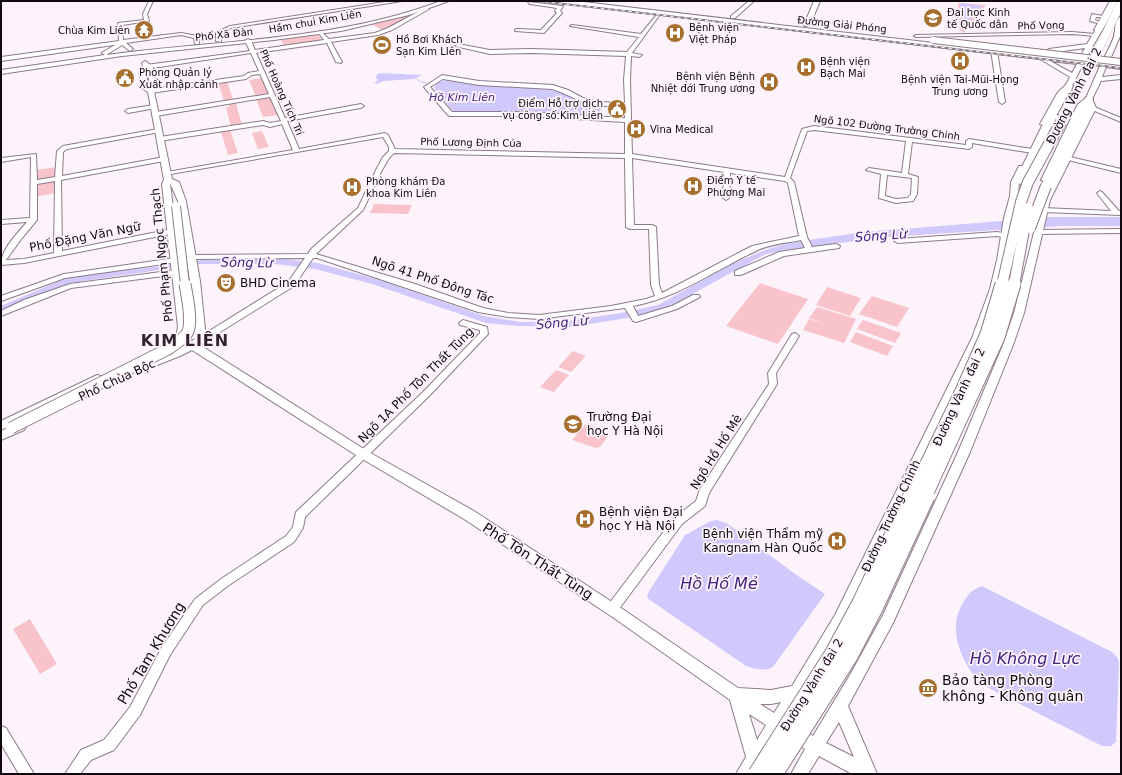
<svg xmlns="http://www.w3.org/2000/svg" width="1122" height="775" font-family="'DejaVu Sans',sans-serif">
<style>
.green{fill:#f8c3cb}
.water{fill:#d1c9fc}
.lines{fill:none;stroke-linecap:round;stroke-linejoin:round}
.stream{stroke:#d1c9fc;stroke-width:1}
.minor-casing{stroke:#8d7a8a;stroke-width:2}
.major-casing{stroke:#8d7a8a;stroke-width:2}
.highway-casing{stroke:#8d7a8a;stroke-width:2}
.minor{fill:#fff;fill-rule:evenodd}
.major{fill:#fff;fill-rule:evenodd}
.highway{fill:#fff;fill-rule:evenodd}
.rail-casing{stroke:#81797f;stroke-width:2}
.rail{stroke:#fdf4fb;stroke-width:1;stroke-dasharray:3.5;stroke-linecap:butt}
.major-bridge-far2-casing{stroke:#8d7a8a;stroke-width:8;stroke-linecap:butt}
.major-bridge-far1-casing{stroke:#8d7a8a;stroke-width:10;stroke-linecap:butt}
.major-bridge-casing{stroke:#8d7a8a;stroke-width:13;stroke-linecap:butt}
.highway-bridge-far3-casing{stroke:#8d7a8a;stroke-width:8;stroke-linecap:butt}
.highway-bridge-far2-casing{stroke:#8d7a8a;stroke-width:12;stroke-linecap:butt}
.highway-bridge-far1-casing{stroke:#8d7a8a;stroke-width:15;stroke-linecap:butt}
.highway-bridge-casing{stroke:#8d7a8a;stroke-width:19;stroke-linecap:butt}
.major-bridge-far2{stroke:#fff;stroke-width:6}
.major-bridge-far1{stroke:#fff;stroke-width:8}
.major-bridge{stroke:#fff;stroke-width:11}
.highway-bridge-far3{stroke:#fff;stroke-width:8}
.highway-bridge-far2{stroke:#fff;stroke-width:10}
.highway-bridge-far1{stroke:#fff;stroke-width:13}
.highway-bridge{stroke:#fff;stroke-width:17}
.labels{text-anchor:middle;stroke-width:3.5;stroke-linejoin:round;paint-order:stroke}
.far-poi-label{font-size:10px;fill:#10090f;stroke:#fdf4fb;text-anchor:start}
.far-street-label{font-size:10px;fill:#10090f;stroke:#fdf4fb}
.far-water-label{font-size:11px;font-style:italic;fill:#412280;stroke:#fdf4fb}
.street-label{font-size:12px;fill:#10090f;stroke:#fdf4fb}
.poi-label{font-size:12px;fill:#10090f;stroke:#fdf4fb;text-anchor:start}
.water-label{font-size:13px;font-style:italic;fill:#412280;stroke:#fdf4fb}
.near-street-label{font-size:14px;fill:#10090f;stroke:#fdf4fb}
.near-poi-label{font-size:14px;fill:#10090f;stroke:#fdf4fb;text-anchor:start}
.district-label{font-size:16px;font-weight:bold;letter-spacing:1px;fill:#332331;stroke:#fdf4fb}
.near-water-label{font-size:16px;font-style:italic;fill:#412280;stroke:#fdf4fb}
</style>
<rect width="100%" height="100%" fill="#fdf4fb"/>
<g class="green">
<polygon points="958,3 986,5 964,33 960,30"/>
<polygon points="416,13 387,29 380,29 371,24"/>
<polygon points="318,35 322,40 321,41 284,46 281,40"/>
<polygon points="263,78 270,95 256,97 249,80"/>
<polygon points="227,81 233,99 224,101 218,83"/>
<polygon points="271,96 278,115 263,117 256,99"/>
<polygon points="236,103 242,125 231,127 226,107 229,107 229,104"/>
<polygon points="230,130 238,153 228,155 221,132"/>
<polygon points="262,131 269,147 258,149 252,133"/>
<polygon points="56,167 55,177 37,181 37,170"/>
<polygon points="55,180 55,193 36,197 37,184"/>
<polygon points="374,204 412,205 408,214 370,213"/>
<polygon points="760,283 808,299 778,344 726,326"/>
<polygon points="827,287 861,298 850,316 816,305"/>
<polygon points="872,296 909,308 897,327 859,314"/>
<polygon points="817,307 856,319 844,343 803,330 809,319 827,324 809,318"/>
<polygon points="863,320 901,333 895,343 857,329"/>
<polygon points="856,332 893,346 887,356 850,342"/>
<polygon points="573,351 586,356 571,372 558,367"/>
<polygon points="556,370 569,375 554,392 540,387"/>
<polygon points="587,423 610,434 600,447 596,448 572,440"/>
<polygon points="30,619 57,664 40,674 13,629"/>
</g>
<g class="water">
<polygon points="960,3 983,6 970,20 961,19"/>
<polygon points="379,73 422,75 414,79 383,81 377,84 374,83 378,80 375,77"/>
<polygon points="446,80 476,85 500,85 552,90 595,105 601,109 599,115 595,116 534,112 453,111 434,88 437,83"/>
<polygon points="1053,217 1121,217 1121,226 1063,226 887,237 785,250 766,254 663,310 628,318 569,327 518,326 486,323 372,284 315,269 275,264 201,264 83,281 56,288 1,311 1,306 59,281 75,276 154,267 201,260 286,259 318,263 380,280 484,316 520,322 568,321 621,313 658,305 732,264 765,250 789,243 864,232"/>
<path d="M717 520 726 523 735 529 795 574 825 594 773 667C764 672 755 669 746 666L647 598 648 593 685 535 711 521Z"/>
<path d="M982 586 1112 652 1118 658 1119 664 1116 742 1111 746H1102L979 683C961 660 946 629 964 601 969 593 973 589 982 586Z"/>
</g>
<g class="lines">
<polyline class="stream" points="416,78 419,81 428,84"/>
<g class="minor-casing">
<g id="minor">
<polygon points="149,1 153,1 147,14 149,21 122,25 123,40 181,33 198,36 199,44 195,44 194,38 181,35 126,43 133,49 130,51 121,44 1,61 1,57 119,41 118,23 144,20 143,14"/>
<polygon points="391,1 402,1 231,28 221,35 221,42 216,41 216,33 230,26"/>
<polygon points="749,1 754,1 735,18 731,18 731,16"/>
<polygon points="528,2 563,6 560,11 562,13 544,33 515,31 515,30 517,29 541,30 557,13 555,11 557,8 530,4"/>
<path d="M427 7 429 9 392 30 378 35 331 42 342 62 341 63 336 62 327 43 256 53 285 118 361 104 364 106 361 108 287 121 299 149 385 133 388 135 395 149 625 154V122L524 116H450L448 115 424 87 442 75 479 81 553 85 568 90 583 98 599 102 625 103 624 80 626 56 532 53 490 54 455 46 458 44 490 50 532 49 627 52 639 37 570 26 572 25 641 34 659 12 661 13 632 53 642 55 639 57 631 56 630 80 632 154 785 177 802 129 814 126 966 145V141L969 139 1032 149 1035 151 1032 153 972 143V147L969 149 912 142 908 174 918 177 917 194 913 201 896 203 879 198 881 174 866 170 869 168 902 173 906 141 814 130 807 131 790 178 794 182 807 237 812 247 836 244 840 246 839 248 784 256 741 275H735V271L779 252 805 248 801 240C787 243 769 244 756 251 715 270 678 298 633 306L638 316 672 306 693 295H699L700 297 677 309 636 322 633 321 625 308 539 319 508 317 478 312 317 258H313L294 286 204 342H198L197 340 198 338 288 282 305 258 191 259H188V255L308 254 311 249 358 208 376 170 383 157 389 151V147L383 137 165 175 164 174 167 172 293 150 282 124 270 127 263 125 160 141 157 139 160 137 263 121 270 123 281 121 270 97 156 116 153 114 156 112 269 94 260 74 252 75 246 79 151 93 148 91 151 89 244 76 248 73 259 71 251 53 146 69 143 67 146 65 250 51 245 41 248 39 251 41 255 50 324 40 318 32 320 31 329 39 375 33 388 28ZM443 79 479 85 552 89C562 92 569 96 578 100 593 106 609 106 625 107V118L524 112H452L430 87ZM394 153 625 158 626 227 630 229H649L651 285 655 296 646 299 611 306 539 315 508 313 483 308 415 284 316 254 363 210 382 170 389 158ZM632 158 724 172 723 198 726 200 729 198 730 173 785 181 788 183 799 236 752 246 662 293 659 285 656 227 652 225H634ZM887 175 912 178 911 194 908 198 896 199 885 196Z"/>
<polygon points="1092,14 1103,16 1101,17 1096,17 1095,20 1099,22 1097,23 1090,21"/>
<polygon points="1072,32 1095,34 1097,35 1095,36 1072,34 916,37 914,36 916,35"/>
<polygon points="994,49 997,51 1005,102 1002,104 999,102 991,51"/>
<polygon points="154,105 156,106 156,108 128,113 125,111 128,109"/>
<polygon points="1092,106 1121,118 1121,122 1090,109 1089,108"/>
<path d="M158 129 160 130V132L67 149 63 152 62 176 164 157 167 159 164 161 61 180 62 251 172 229H175V233L24 263 1 265C1 249 17 234 27 222L1 224V220L30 218 31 157 1 162V158L36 154 37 180 55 177 57 151 63 146ZM55 181 54 253 24 259 6 260 22 238 37 220V184Z"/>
<polygon points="1066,156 1121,169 1121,173 1064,159 1063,158"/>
<polygon points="1100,191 1102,192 1119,211 1121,211 1121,215 1043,212 1040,210 1043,208 1111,211 1097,193"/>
<polygon points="1121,229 1121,233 1038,234 1034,232 1038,230"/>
<polygon points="997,232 1009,234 1010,236 1006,238 997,236 898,243 894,241 898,239"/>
<polygon points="175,258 178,258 178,262 65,278 1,301 1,296 64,274"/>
<polygon points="176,270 180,272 179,274 71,288 1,316 1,311 24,300 70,284"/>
<polygon points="463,320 487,327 488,334 429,396 305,517 303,528 294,542 229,585 203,605 170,655 140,715 114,750 91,760 80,774 65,774 81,750 104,740 130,707 162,647 195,599 221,579 286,536 293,527 296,512 423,392 480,333 480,330 460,325 459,323"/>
<polygon points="795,333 799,336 776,373 777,384 709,493 705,506 682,524 616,613 612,614 608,613 606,609 608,605 674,518 696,501 700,489 769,384 768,373 792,334"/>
<polygon points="1,726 6,728 34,774 19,774 1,744"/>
</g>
</g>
<g class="major-casing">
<g id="major">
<path d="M441 1H449L409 15 341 31 274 40 122 56 1 74V70L105 55 102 53 103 52 122 41 125 43 124 44 106 55C216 40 336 41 441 1Z"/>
<path d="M558 1H575L1079 60 1085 48 1049 53 1046 51 1049 49 1087 44 1113 1H1119C1108 22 1095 40 1085 61L1102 63C1105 55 1114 40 1115 33 1115 27 1115 20 1121 16V34L1108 64 1121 65V69L1106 67 1102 77 1121 75V79L1101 81 1092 99 1096 108 1050 200 1024 313 1013 345 970 452 893 623 848 706 877 774H852L819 756 808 774H791L805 749 779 733 753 774H736L746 757 730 700 614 618 464 519 359 457 192 350 180 356 142 371H134L133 369 134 367 172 352 184 345 174 342 173 340 176 337 178 327 162 184 164 180 148 92 142 88 139 73 143 67 142 63 145 61C154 65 157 82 154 91L172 179 179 182 186 201 200 281 206 339 205 342 200 345 367 451 474 511 624 610 738 688 771 690 792 686 835 615 972 338 990 289 997 260 1004 218 1010 196 1011 182 1019 166H1025L1026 168 1019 182 1018 196 1012 218 1007 260 1000 289 982 338 845 623 787 720 813 736 850 675 883 615 958 452 1003 345 1014 313 1042 200 1088 108 1087 104 1085 105 1049 180 1045 182 1041 180 1078 104 1086 98 1100 66 1083 64 1072 86 1071 93 1068 95 1064 93 1048 124 1044 126 1040 124 1058 92 1066 85 1070 77 1040 59 561 3ZM1050 61 1077 64 1072 73ZM146 72 149 78V87L145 73ZM170 183 178 201 190 281 195 331 187 334 188 327ZM196 338 192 341 190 340ZM781 702 774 713 760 704H771ZM749 714 766 725 757 740ZM839 722 854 757 826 743Z"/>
<polygon points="814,1 820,1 810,25 805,26 804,25"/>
<polygon points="1052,115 1058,115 1059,117 1040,155 1034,155 1033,153"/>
<polygon points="97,375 101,376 102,379 101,382 1,430 1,421"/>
<polygon points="20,423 24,424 26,427 24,430 1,440 1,431"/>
</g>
</g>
<g class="highway-casing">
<g id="highway">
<polygon points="1110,1 1116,1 1102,30 1098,32 1094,30"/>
<polygon points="1121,22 1121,35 1115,36 1114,34 1118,24"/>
<polygon points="1066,84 1069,84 1073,86 1049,128 1025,181 1020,184 1017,183 1015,181 1041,128"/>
<polygon points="1086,97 1089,97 1093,99 1051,186 1046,189 1043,188 1041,186"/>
</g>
</g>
<use href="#minor" class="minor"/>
<use href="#major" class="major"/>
<use href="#highway" class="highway"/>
<g class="rail-casing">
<polyline id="rail" points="538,1 1121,68"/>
</g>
<use href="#rail" class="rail"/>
<g class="major-bridge-far2-casing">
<polyline id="major-bridge-far2" points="933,40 1121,62"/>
</g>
<g class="major-bridge-far1-casing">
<polyline id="major-bridge-far1" points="176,206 185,285"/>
</g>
<g class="major-bridge-casing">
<path id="major-bridge" d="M11 428 168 349C174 345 181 340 186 335 194 325 187 297 185 284"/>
</g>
<g class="highway-bridge-far3-casing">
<polyline id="highway-bridge-far3" points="1060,123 1080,87 1121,3"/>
</g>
<g class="highway-bridge-far2-casing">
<g id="highway-bridge-far2">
<polyline points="1030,228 1046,186"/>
<polyline points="1002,285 1021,202 1028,182 1061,122"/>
<polyline points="1014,285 1028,208"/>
</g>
</g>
<g class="highway-bridge-far1-casing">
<g id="highway-bridge-far1">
<polyline points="911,497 962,391 987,334 1002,284"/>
<polyline points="925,497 998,337 1014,284"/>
</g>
</g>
<g class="highway-bridge-casing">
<g id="highway-bridge">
<polyline points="757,774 834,653 861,603 912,496"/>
<polyline points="774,774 849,656 875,606 926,496"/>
</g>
</g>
<use href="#major-bridge-far2" class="major-bridge-far2"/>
<use href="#major-bridge-far1" class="major-bridge-far1"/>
<use href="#major-bridge" class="major-bridge"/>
<use href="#highway-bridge-far3" class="highway-bridge-far3"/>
<use href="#highway-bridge-far2" class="highway-bridge-far2"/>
<use href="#highway-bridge-far1" class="highway-bridge-far1"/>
<use href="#highway-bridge" class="highway-bridge"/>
</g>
<defs>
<g id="university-disc" transform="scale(1)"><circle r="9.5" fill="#a76f2d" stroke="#fdf4fb"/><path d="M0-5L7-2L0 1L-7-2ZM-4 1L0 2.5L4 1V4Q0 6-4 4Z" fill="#fff"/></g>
<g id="temple-disc" transform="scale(1)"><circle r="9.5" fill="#a76f2d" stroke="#fdf4fb"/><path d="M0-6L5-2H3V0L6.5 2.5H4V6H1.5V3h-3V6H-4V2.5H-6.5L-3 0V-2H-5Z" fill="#fff"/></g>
<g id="hospital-disc" transform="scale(1)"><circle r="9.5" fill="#a76f2d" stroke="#fdf4fb"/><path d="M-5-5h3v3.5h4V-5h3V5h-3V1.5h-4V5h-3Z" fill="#fff"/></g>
<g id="stadium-disc" transform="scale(1)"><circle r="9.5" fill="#a76f2d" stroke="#fdf4fb"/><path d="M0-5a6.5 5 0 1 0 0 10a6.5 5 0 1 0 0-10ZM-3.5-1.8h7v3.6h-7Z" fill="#fff"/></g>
<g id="civic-disc" transform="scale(1)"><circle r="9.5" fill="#a76f2d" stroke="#fdf4fb"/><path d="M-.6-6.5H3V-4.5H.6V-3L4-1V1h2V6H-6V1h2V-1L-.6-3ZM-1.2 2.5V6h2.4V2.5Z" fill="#fff"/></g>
<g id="theatre-disc" transform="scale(1)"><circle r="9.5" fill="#a76f2d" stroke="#fdf4fb"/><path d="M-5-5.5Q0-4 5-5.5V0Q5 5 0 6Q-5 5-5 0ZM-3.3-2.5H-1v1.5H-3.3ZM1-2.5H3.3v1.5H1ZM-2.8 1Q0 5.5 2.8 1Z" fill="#fff"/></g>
<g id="museum-disc" transform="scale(1)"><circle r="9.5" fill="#a76f2d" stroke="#fdf4fb"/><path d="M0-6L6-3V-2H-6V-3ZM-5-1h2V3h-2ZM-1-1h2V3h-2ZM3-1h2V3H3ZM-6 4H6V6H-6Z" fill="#fff"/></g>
</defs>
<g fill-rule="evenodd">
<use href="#university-disc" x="933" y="18"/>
<use href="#temple-disc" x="144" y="30"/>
<use href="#hospital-disc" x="675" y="33"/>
<use href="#stadium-disc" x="382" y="45"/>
<use href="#hospital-disc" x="960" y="61"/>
<use href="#hospital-disc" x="806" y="67"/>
<use href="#civic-disc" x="125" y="78"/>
<use href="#hospital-disc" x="769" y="82"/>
<use href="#civic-disc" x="617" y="109"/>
<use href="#hospital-disc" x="636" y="129"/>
<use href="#hospital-disc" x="693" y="186"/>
<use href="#hospital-disc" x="352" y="187"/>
<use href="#theatre-disc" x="226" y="283"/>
<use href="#university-disc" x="573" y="424"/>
<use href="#hospital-disc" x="585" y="519"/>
<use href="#hospital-disc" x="837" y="541"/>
<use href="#museum-disc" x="928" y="688"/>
</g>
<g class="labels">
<g class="far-poi-label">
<text x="947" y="16">Đại học Kinh<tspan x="947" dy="12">tế Quốc dân</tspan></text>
<text x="689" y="31">Bệnh viện<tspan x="689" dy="12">Việt Pháp</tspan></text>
<text x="130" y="34" text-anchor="end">Chùa Kim Liên</text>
<text x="396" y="43">Hồ Bơi Khách<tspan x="396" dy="12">Sạn Kim LIên</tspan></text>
<text x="820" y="65">Bệnh viện<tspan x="820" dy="12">Bạch Mai</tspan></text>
<text x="139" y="76">Phòng Quản lý<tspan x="139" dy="12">Xuất nhập cảnh</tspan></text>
<text x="755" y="80" text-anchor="end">Bệnh viện Bệnh<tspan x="755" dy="12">Nhiệt đới Trung ương</tspan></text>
<text x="960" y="83" text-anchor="middle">Bệnh viện Tai-Mũi-Họng<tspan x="960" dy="12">Trung ương</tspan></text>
<text x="603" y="107" text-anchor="end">Điểm Hỗ trợ dịch<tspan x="603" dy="12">vụ công số Kim Liên</tspan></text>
<text x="650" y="133">Vina Medical</text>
<text x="707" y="184">Điểm Y tế<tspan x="707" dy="12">Phương Mai</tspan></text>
<text x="366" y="185">Phòng khám Đa<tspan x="366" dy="12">khoa Kim Liên</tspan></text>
</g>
<g class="far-street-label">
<text transform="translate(315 21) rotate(-10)" y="4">Hầm chui Kim Liên</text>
<text transform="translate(842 24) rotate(6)" y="4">Đường Giải Phóng</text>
<text transform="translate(1041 25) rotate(-1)" y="4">Phố Vọng</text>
<text transform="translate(224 34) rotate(-6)" y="4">Phố Xã Đàn</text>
<text transform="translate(282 92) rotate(66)" y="4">Phố Hoàng Tích Trí</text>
<text transform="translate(887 127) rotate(7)" y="4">Ngõ 102 Đường Trường Chinh</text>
<text transform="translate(471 142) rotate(1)" y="4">Phố Lương Định Của</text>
</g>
<g class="far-water-label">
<text x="462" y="101">Hồ Kim Liên</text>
</g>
<g class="street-label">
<text transform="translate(1074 96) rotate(-63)" y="4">Đường Vành đai 2</text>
<text transform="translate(85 237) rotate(-11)" y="4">Phố Đặng Văn Ngữ</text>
<text transform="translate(162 255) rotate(-96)" y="4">Phố Phạm Ngọc Thạch</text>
<text transform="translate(433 280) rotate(18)" y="4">Ngõ 41 Phố Đông Tác</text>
<text transform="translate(117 380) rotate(-25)" y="4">Phố Chùa Bộc</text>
<text transform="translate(416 385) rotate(-45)" y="4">Ngõ 1A Phố Tôn Thất Tùng</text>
<text transform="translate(959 397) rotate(-65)" y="4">Đường Vành đai 2</text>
<text transform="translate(716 452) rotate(-58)" y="4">Ngõ Hồ Hố Mẻ</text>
<text transform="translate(891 516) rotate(-65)" y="4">Đường Trường Chinh</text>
<text transform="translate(812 685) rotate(-58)" y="4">Đường Vành đai 2</text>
</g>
<g class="poi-label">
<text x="240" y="287">BHD Cinema</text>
<text x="587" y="421">Trường Đại<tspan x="587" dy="14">học Y Hà Nội</tspan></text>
<text x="599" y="516">Bệnh viện Đại<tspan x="599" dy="14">học Y Hà Nội</tspan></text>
<text x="823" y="538" text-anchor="end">Bệnh viện Thẩm mỹ<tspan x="823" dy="14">Kangnam Hàn Quốc</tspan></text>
</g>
<g class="water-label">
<text transform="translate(881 235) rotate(-4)" y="5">Sông Lừ</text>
<text transform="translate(247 262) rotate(1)" y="5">Sông Lừ</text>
<text transform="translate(562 322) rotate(-5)" y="5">Sông Lừ</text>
</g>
<g class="near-street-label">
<text transform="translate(538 561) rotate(33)" y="5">Phố Tôn Thất Tùng</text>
<text transform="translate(151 653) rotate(-59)" y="5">Phố Tam Khương</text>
</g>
<g class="near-poi-label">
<text x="942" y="685">Bảo tàng Phòng<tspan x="942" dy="16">không - Không quân</tspan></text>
</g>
<g class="district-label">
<text x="185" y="346">KIM LIÊN</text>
</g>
<g class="near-water-label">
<text x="719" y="589">Hồ Hố Mẻ</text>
<text x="1025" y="664">Hồ Không Lực</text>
</g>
</g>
<rect width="1122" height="775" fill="none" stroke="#10090f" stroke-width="4"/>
</svg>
